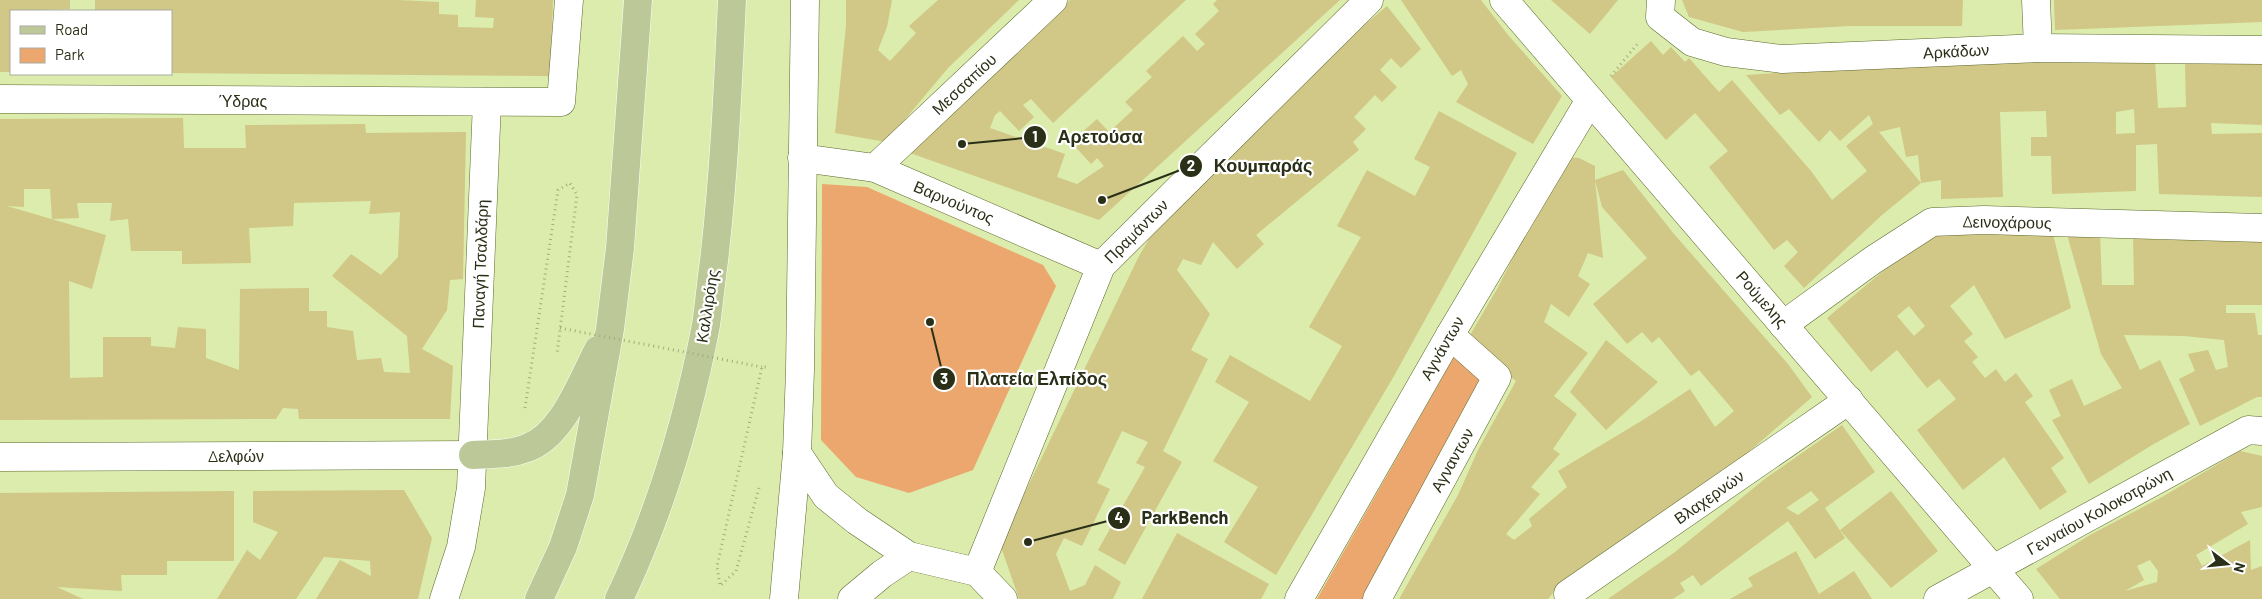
<svg xmlns="http://www.w3.org/2000/svg" width="2262" height="599" font-family="Barlow,sans-serif">
<style>
.green{fill:#eca76e}
.building{fill:#d1c786;fill-rule:evenodd}
.lines{fill:none;stroke-linecap:round;stroke-linejoin:round}
.minor-casing{stroke:#5b682d;stroke-width:29}
.major-casing{stroke:#fff;stroke-width:29}
.path{stroke:#a0ae7b;stroke-width:3;stroke-dasharray:1 4;stroke-linecap:butt}
.minor{stroke:#fff;stroke-width:28}
.major{stroke:#bdc898;stroke-width:28}
.path-bridge{stroke:#a0ae7b;stroke-width:3;stroke-dasharray:1 4;stroke-linecap:butt}
.labels{text-anchor:middle;stroke-width:4.5;stroke-linejoin:round;paint-order:stroke}
.street-label{font-size:16px;fill:#2a3017;stroke:#fff}
.leader{fill:none;stroke:#2a3017;stroke-width:2}
.callout-dot{fill:#2a3017;stroke:#fff;stroke-width:2}
.mark-label{font-size:15px;text-anchor:middle;font-weight:bold;fill:#fff}
.callout-label{font-size:18px;text-anchor:middle;font-weight:bold;fill:#2a3017;stroke:#fff;stroke-width:4.5;stroke-linejoin:round;paint-order:stroke}
</style>
<rect width="100%" height="100%" fill="#dbecac"/>
<g class="green">
<polygon points="822,184 867,187 1043,265 1056,286 973,470 909,493 856,477 821,440"/>
<polygon points="1455,355 1489,380 1370,599 1317,599"/>
</g>
<g class="building">
<polygon points="0,0 70,0 70,9 11,11 11,72 0,72"/>
<polygon points="95,0 398,0 439,2 439,14 458,15 458,27 493,28 494,18 475,17 476,0 553,0 550,76 171,73 171,11 95,11"/>
<polygon points="846,0 892,0 887,27 878,50 890,61 916,33 909,26 938,0 1019,0 948,68 886,142 835,133 846,26"/>
<polygon points="1070,0 1186,0 1053,123 1031,99 1023,105 1034,117 1019,131 1000,111 995,115 990,128 1065,154 1057,177 1077,184 1104,166 1097,158 1091,164 1071,142 1097,119 1109,132 1133,110 1125,102 1152,77 1146,71 1183,36 1197,51 1205,44 1195,34 1219,11 1213,4 1217,0 1340,0 1099,220 910,153"/>
<polygon points="1401,0 1481,0 1508,35 1562,96 1533,144 1456,102 1468,84 1461,70 1452,76"/>
<polygon points="1551,0 1618,0 1590,34"/>
<polygon points="1682,0 1963,0 1962,26 1850,26 1743,32 1689,17"/>
<polygon points="2054,0 2262,0 2262,22 2055,30"/>
<polygon points="1387,6 1421,49 1401,68 1391,58 1380,70 1397,87 1382,102 1375,95 1354,117 1366,129 1353,142 1359,150 1256,235 1264,244 1237,269 1213,242 1201,265 1183,259 1177,270 1210,314 1191,350 1208,359 1163,451 1182,462 1125,565 1098,550 1145,467 1136,463 1148,442 1122,431 1097,483 1110,489 1082,546 1064,538 1056,554 1070,591 1085,585 1095,565 1121,582 1113,599 1019,599 1000,544 1138,258 1162,216 1349,38"/>
<path d="M1651 41 1663 55 1671 47 1685 62 1689 58 1719 92 1732 80 1811 171 1832 200 1867 171 1846 146 1873 124 1869 115 1840 141 1830 130 1819 142 1789 109 1780 115 1746 75 1901 65 2155 60 2158 108 2186 107 2185 64 2262 61V125L2211 123 2212 134 2262 133V197L2159 194 2157 144 2136 145V191L2052 194 2051 156H2031V137H2047L2046 111 2000 112 2003 197 1941 199V180L1921 183 1918 155 1906 157 1900 127 1879 132 1921 183 1882 215 1804 288 1784 266 1798 252 1787 240 1774 250 1709 167 1728 151 1695 113 1666 140 1611 77ZM2134 109 2135 133 2116 134V112Z"/>
<polygon points="1439,111 1517,153 1394,376 1276,575 1224,542 1258,487 1213,461 1249,402 1215,382 1230,355 1310,401 1342,346 1309,327 1361,237 1337,226 1367,170 1415,196 1430,167 1414,159"/>
<path d="M183 118 184 148H246L245 125 365 124 366 133 466 132 463 279 450 280 447 310 422 349 453 366 450 419H299L298 409 283 408 276 419 0 420V119ZM24 189H50L52 219 79 218 77 203H112L110 221 128 219 131 251H182V264L251 263 249 228 293 226 294 203 371 201 369 214 400 212 398 257 381 275 351 254 332 276 407 336 410 373 384 372 381 358 357 360 353 331 327 327V311H309V288L240 289 239 370 206 358V329L178 327 175 348 151 346V337H103V377L70 378 69 281 92 289 106 235 7 206 24 207Z"/>
<path d="M1565 157 1579 158 1595 166V180L1623 170 1674 234 1788 364 1812 397 1738 461 1563 580 1548 599H1399L1458 495 1478 450 1516 381 1466 342 1497 289ZM1595 180 1602 207 1647 258 1593 304 1627 344 1642 332 1652 343 1659 337 1691 376 1699 370 1734 411 1715 427 1690 389 1643 420 1558 471 1567 487 1529 519 1532 526 1514 540 1506 534 1540 494 1531 487 1560 454 1553 449 1577 414 1554 396 1588 353 1544 322 1551 304 1569 317 1590 284 1578 276 1588 253 1603 258Z"/>
<polygon points="2066,231 2100,232 2102,285 2134,285 2133,237 2160,240 2191,237 2262,240 2262,305 2226,305 2226,313 2255,313 2258,335 2262,335 2262,397 2257,397 2200,426 2179,379 2195,371 2188,354 2208,350 2216,370 2228,367 2224,340 2184,336 2124,335 2140,370 2160,360 2190,424 2152,445 2089,484 2052,420 2061,416 2049,390 2072,379 2084,406 2122,388 2101,354"/>
<path d="M1930 232 2053 234 2071 308 2005 339 1974 285 1950 306 1973 334 1964 341 1978 357 1972 362 1985 378 1996 369 2005 382 2016 373 2033 396 2025 402 2064 458 2051 468 2067 492 2040 510 2004 457 1963 490 1917 430 1956 399 1939 379 1927 388 1897 350 1871 372 1827 318ZM1909 306 1925 326 1914 336 1897 316Z"/>
<polygon points="1606,340 1658,382 1606,430 1570,392"/>
<path d="M1842 425 1875 472 1825 508 1845 538 1815 559 1788 521 1701 586 1693 575 1680 583 1685 591 1673 599H1608L1675 552 1766 478ZM1811 491 1819 500 1798 515 1786 508Z"/>
<path d="M2240 451 2262 456V507L2241 512 2248 524 2196 555 2202 566 2250 540 2251 570 2262 566V599H2060L2036 569 2090 535 2162 497ZM2150 560 2158 571 2157 582 2125 591 2144 580 2137 566Z"/>
<polygon points="404,490 432,538 418,599 316,599 340,560 371,576 370,561 324,557 296,599 217,599 247,550 260,560 278,532 253,522 253,491"/>
<polygon points="234,491 234,561 167,561 167,575 121,575 122,591 57,587 83,599 0,599 0,493"/>
<polygon points="1891,491 1938,551 1891,588 1840,530"/>
<polygon points="1177,533 1269,584 1261,599 1142,599"/>
<polygon points="1796,551 1819,594 1854,571 1872,599 1730,599 1753,586 1748,578"/>
</g>
<g class="lines">
<g class="minor-casing">
<g id="minor">
<polyline points="1504,0 2019,599"/>
<polyline points="1661,0 1660,17 1692,42 1726,52 1782,59 2038,48 2262,50"/>
<polyline points="2036,0 2038,48"/>
<polyline points="0,99 561,102 569,0"/>
<polyline points="802,158 875,168 1101,266"/>
<polyline points="875,168 1053,0"/>
<polyline points="1783,325 1873,260 1932,222 1984,220 2262,228"/>
<polyline points="797,453 826,496 857,521 909,556 977,572"/>
<polyline points="0,457 473,455"/>
<polyline points="977,572 1101,266 1369,0"/>
<polyline points="977,572 1003,599"/>
<polyline points="1568,594 1849,400"/>
<polyline points="444,599 461,547 471,488 487,102"/>
<polyline points="784,599 797,453 800,370 805,0"/>
<polyline points="852,599 882,574 909,556"/>
<polyline points="1299,599 1450,335 1590,100"/>
<polyline points="1377,599 1497,377 1450,335"/>
<polyline points="1938,599 2248,430 2262,431"/>
</g>
</g>
<g class="major-casing">
<g id="major">
<path d="M473 455C491 454 509 455 527 448 563 435 581 382 598 350"/>
<polyline points="539,599 563,547 580,495 610,329 620,248 638,0"/>
<path d="M619 599C660 513 688 419 706 325 709 304 711 282 714 261 724 174 728 87 732 0"/>
</g>
</g>
<g class="path">
<polyline points="1611,76 1639,42"/>
<polyline points="525,408 558,190 570,183 577,195 557,354"/>
<polyline points="759,488 736,571 720,586 717,566 762,367 767,367"/>
</g>
<use href="#minor" class="minor"/>
<use href="#major" class="major"/>
<polyline class="path-bridge" points="560,328 762,367"/>
</g>
<g class="labels">
<g class="street-label">
<text transform="translate(1956 51) rotate(-3)" y="6">Αρκάδων</text>
<text transform="translate(964 84) rotate(-43)" y="6">Μεσσαπίου</text>
<text x="243" y="107">Ύδρας</text>
<text transform="translate(954 202) rotate(23)" y="6">Βαρνούντος</text>
<text transform="translate(2007 222) rotate(1)" y="6">Δεινοχάρους</text>
<text transform="translate(1136 231) rotate(-45)" y="6">Πραμάντων</text>
<text transform="translate(480 264) rotate(-88)" y="6">Παναγή Τσαλδάρη</text>
<text transform="translate(1762 299) rotate(49)" y="6">Ρούμελης</text>
<text transform="translate(707 306) rotate(-81)" y="6">Καλλιρόης</text>
<text transform="translate(1442 348) rotate(-60)" y="6">Αγνάντων</text>
<text x="236" y="462">Δελφών</text>
<text transform="translate(1452 460) rotate(-61)" y="6">Αγναντων</text>
<text transform="translate(1709 497) rotate(-35)" y="6">Βλαχερνών</text>
<text transform="translate(2099 511) rotate(-29)" y="6">Γενναίου Κολοκοτρώνη</text>
</g>
</g>
<path class="leader" d="M962 144L1035 137M1102 200L1191 166M930 322L944 379M1028 542L1119 518"/>
<g class="callout-dot">
<circle cx="962" cy="144" r="5"/>
<circle cx="1102" cy="200" r="5"/>
<circle cx="930" cy="322" r="5"/>
<circle cx="1028" cy="542" r="5"/>
<circle cx="1035" cy="137" r="12"/>
<circle cx="1191" cy="166" r="12"/>
<circle cx="944" cy="379" r="12"/>
<circle cx="1119" cy="518" r="12"/>
</g>
<g class="mark-label">
<text x="1035" y="142">1</text>
<text x="1191" y="171">2</text>
<text x="944" y="384">3</text>
<text x="1119" y="523">4</text>
</g>
<g class="callout-label">
<text x="1100" y="143">Αρετούσα</text>
<text x="1263" y="172">Κουμπαράς</text>
<text x="1037" y="385">Πλατεία Ελπίδος</text>
<text x="1185" y="524">ParkBench</text>
</g>
<rect x="10" y="10" width="162" height="65" fill="#ffffff" stroke="#aaaca2"/>
<rect x="20" y="26" width="25" height="8" fill="#bdc898" stroke="#aaaca2"/>
<text x="55" y="35" font-size="15" fill="#2a3017">Road</text>
<rect x="20" y="48" width="25" height="15" fill="#eca76e" stroke="#aaaca2"/>
<text x="55" y="60" font-size="15" fill="#2a3017">Park</text>
<g transform="translate(2227 564) rotate(106)" stroke="#ffffff" stroke-width="4" paint-order="stroke">
<path d="M0-4L9 19L0 12L-9 19Z" fill="#2a3017"/>
<text y="-8" font-size="14" font-weight="bold" text-anchor="middle" fill="#2a3017">N</text>
</g>
</svg>
